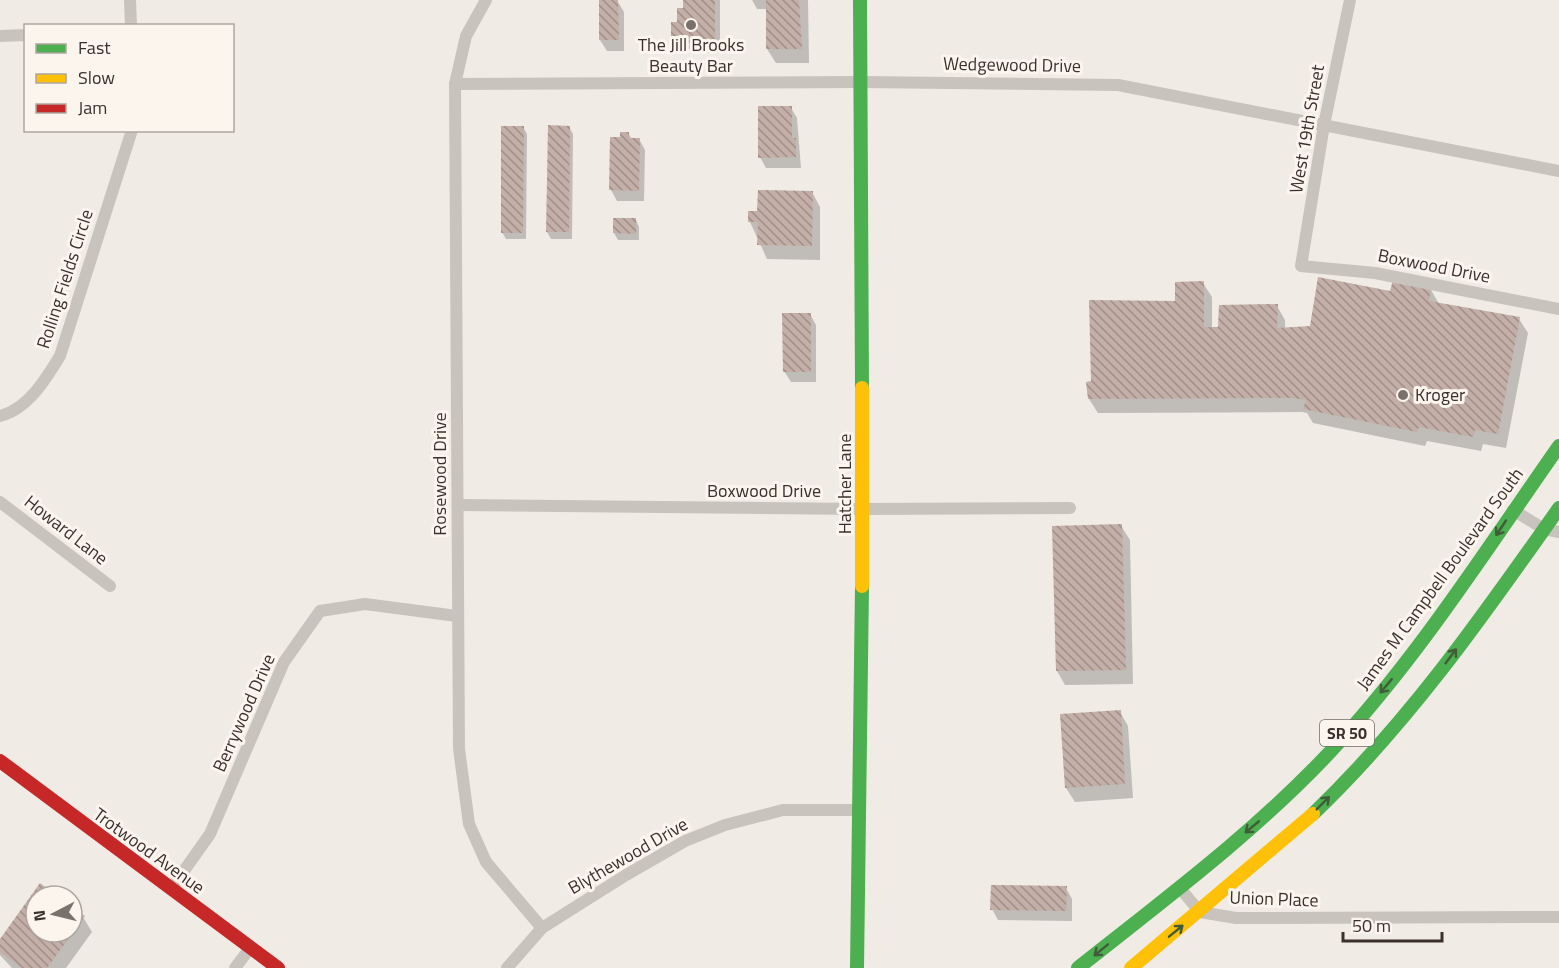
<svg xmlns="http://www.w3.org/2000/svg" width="1559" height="968" font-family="'Titillium Web',sans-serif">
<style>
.shadow{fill:#0003}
.building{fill:url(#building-back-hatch)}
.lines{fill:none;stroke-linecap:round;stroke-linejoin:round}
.street{stroke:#c9c3be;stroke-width:12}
.fast{stroke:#4caf50;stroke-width:14}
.slow{stroke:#ffc107;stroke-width:14}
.jam{stroke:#c62828;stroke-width:14}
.oneway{stroke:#415c38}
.poi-dot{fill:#7a716c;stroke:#fbf5ee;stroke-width:2}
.labels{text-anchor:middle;stroke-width:6;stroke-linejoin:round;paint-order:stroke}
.shield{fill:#fbf5ee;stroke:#756b66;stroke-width:1.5}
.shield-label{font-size:16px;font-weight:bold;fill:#3b302b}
.poi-label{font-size:18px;fill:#3b302b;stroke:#fbf5ee}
.street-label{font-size:18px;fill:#3b302b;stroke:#fbf5ee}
</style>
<defs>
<pattern id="building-back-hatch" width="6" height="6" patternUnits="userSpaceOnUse" patternTransform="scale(1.5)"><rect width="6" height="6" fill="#c3afa7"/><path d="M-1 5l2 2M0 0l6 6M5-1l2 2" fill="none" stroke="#a08f88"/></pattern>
</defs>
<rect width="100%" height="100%" fill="#f0ebe5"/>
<g class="shadow">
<polygon points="685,0 720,0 720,53 703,53 700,49 682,49 677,46 673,39 685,9"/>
<polygon points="752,0 808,0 809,63 776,63 767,49 767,9 757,9"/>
<polygon points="618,2 624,12 624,51 607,51 600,40"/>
<polygon points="791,108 797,118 801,168 766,168 760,157"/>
<polygon points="523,127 527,134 526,239 506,239 502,232"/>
<polygon points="569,127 573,134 572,239 551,239 547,232"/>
<polygon points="628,133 632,139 639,139 645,150 644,201 617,201 611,190 622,139"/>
<polygon points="812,192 820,207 820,260 767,259 750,222 759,213"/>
<polygon points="636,220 639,227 639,240 618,240 614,233"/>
<polygon points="1203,283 1212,297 1212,329 1219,329 1277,306 1285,320 1285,329 1311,327 1391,293 1430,288 1439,304 1519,319 1528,333 1506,448 1483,444 1481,451 1427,441 1425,446 1313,423 1307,413 1302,412 1098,413 1089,399 1093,383 1176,302"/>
<polygon points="810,314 816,325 816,382 791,382 784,371"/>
<polygon points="1121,526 1130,540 1133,684 1065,685 1057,671"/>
<polygon points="1120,712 1128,726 1133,798 1075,802 1066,788"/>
<polygon points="40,886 54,896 36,896 36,932 72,932 72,909 83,917 92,932 66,968 12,968 0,955 0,941"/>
<polygon points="1066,888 1072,899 1072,921 998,920 992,909"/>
</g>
<g class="building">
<polygon points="599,0 618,0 619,40 599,40"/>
<polygon points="683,0 715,0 715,43 677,43 677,40 671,39 671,22 677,22 677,8 683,8"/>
<polygon points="766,0 799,0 802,49 766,49"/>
<polygon points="758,106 792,106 792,138 796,138 796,157 758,158"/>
<polygon points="548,125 570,126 569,232 546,232"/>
<polygon points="501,126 524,126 523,233 501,233"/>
<polygon points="620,132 629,132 629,138 640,138 639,191 609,190 610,137 620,137"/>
<polygon points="758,190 813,191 812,246 757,245 758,222 748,222 748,211 757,211"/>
<polygon points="613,218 636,218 636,234 613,233"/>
<polygon points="1318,277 1390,291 1393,280 1431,287 1429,301 1520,317 1498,434 1475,430 1473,437 1419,427 1417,432 1303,409 1306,400 1293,398 1088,399 1086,382 1091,381 1089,300 1175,301 1175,282 1204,281 1204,327 1218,327 1219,305 1278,304 1277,328 1310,326"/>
<polygon points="782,313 811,313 811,372 783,372"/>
<polygon points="1122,524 1126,670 1056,671 1052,526"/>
<polygon points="1121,710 1125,784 1065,788 1060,714"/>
<polygon points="40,883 57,896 36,896 36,932 72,932 72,907 85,916 47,968 22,968 0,952 0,939"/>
<polygon points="991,885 1067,886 1066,911 990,910"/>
</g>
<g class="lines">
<g class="street">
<polyline points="130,0 131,26"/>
<polyline points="486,0 466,36 455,84 459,749 469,824 486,862 542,928"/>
<polyline points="1350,0 1324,125 1301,266 1375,273 1559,309"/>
<polyline points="0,36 26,35"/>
<polyline points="455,84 861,82 1118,85 1559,171"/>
<path d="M0 416C28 409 46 379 60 356L132 130"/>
<polyline points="0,502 110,586"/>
<polyline points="459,505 863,509 1070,508"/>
<polyline points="1513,510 1544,529 1559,532"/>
<polyline points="1179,887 1200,912 1236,918 1559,917"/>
<polyline points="171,889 210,834 284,662 320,611 365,604 457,616"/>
<polyline points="235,968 250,948"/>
<polyline points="507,968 542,928 626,875 685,841 725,825 783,810 858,810"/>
</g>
<g class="fast">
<polyline points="860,0 862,388"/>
<path d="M1313 814C1409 722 1483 616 1559 508"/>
<polyline points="857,968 862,586"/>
<path d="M1078 968C1165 899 1254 833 1330 752 1417 659 1486 550 1559 446"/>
</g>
<g class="slow">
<polyline points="862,586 862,388"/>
<polyline points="1131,968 1313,814"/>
</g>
<polyline class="jam" points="0,761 278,968"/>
</g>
<defs><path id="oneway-shaft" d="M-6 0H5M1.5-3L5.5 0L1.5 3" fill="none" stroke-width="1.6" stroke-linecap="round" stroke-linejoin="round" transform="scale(1.5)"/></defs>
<g class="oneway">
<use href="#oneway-shaft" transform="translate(1501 528) rotate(124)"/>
<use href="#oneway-shaft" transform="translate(1451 656) rotate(-53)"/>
<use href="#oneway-shaft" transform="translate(1386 686) rotate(130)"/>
<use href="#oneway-shaft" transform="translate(1323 803) rotate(-45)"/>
<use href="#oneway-shaft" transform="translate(1252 827) rotate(140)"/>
<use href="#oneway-shaft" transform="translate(1176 931) rotate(-39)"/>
<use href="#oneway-shaft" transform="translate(1101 950) rotate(141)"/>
</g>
<g class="poi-dot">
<circle cx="691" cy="25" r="6"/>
<circle cx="1403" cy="395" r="6"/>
</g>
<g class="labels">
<rect class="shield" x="1320" y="720" width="54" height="26" rx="4.5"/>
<g class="shield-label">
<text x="1347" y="739">SR 50</text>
</g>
<g class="poi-label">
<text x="691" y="51">The Jill Brooks<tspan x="691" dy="21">Beauty Bar</tspan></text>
<text x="1415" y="401" text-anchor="start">Kroger</text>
</g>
<g class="street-label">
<text transform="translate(1012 65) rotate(1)" y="6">Wedgewood Drive</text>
<text transform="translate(1307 129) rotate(-80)" y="6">West 19th Street</text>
<text transform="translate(1434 266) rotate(11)" y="6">Boxwood Drive</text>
<text transform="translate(65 279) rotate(-72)" y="6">Rolling Fields Circle</text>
<text transform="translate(440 474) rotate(-90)" y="6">Rosewood Drive</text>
<text transform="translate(845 484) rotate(-90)" y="6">Hatcher Lane</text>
<text x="764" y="497">Boxwood Drive</text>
<text transform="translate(66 530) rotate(38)" y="6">Howard Lane</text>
<text transform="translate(1440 579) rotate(-54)" y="6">James M Campbell Boulevard South</text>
<text transform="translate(244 713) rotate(-66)" y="6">Berrywood Drive</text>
<text transform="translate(149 851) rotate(36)" y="6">Trotwood Avenue</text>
<text transform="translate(628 856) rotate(-30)" y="6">Blythewood Drive</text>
<text transform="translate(1274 899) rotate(2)" y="6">Union Place</text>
</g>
</g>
<rect x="24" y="24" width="210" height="108" fill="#fbf5ee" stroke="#aea6a0" stroke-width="1.5"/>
<rect x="36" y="44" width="30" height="9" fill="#4caf50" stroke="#aea6a0" stroke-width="1.5"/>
<text x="78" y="54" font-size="18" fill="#3b302b">Fast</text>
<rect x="36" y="74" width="30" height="9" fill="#ffc107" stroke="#aea6a0" stroke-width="1.5"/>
<text x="78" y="84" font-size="18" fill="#3b302b">Slow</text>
<rect x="36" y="104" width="30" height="9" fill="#c62828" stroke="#aea6a0" stroke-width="1.5"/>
<text x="78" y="114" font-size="18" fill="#3b302b">Jam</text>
<g transform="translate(54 914) rotate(263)"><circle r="28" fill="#fbf5ee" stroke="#aea6a0" stroke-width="1.5"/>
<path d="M0-4.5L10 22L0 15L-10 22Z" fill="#7a716c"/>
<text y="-9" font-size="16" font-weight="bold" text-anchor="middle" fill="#3b302b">N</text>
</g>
<path d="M1343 932v9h99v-9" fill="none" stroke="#3b302b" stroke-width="3"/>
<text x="1352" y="932" font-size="18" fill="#3b302b" stroke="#fbf5ee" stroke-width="4.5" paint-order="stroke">50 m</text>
</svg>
